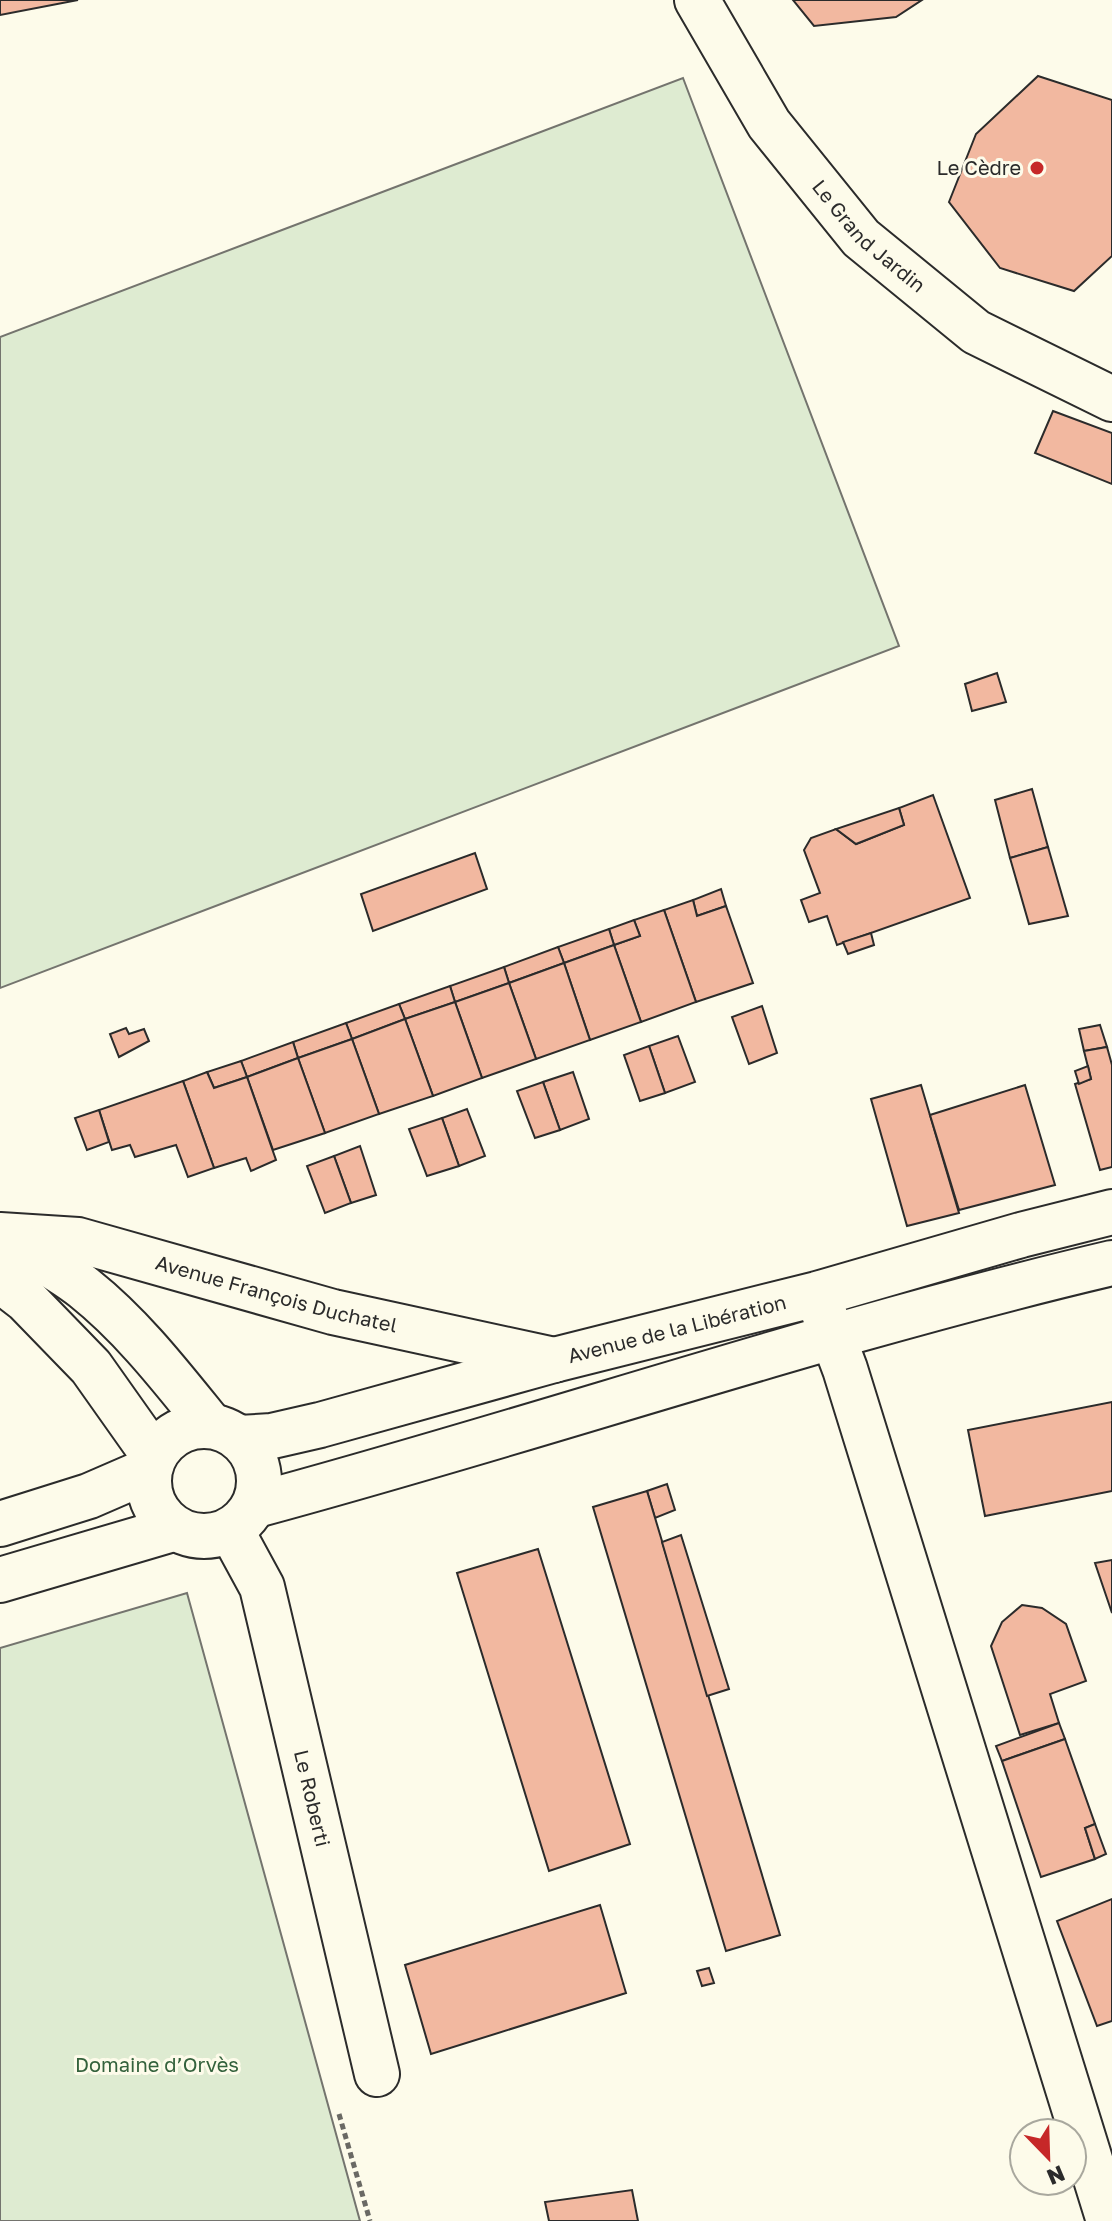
<svg xmlns="http://www.w3.org/2000/svg" width="1112" height="2221" font-family="'Golos Text',sans-serif">
<style>
.green{fill:#deebd1;stroke:#74746e;stroke-width:2}
.building{fill:#f2b8a0;stroke:#2b2b2b;stroke-width:2}
.lines{fill:none;stroke-linecap:round;stroke-linejoin:round}
.minor-casing{stroke:#2b2b2b;stroke-width:48}
.major-casing{stroke:#2b2b2b;stroke-width:48}
.path{stroke:#6a6964;stroke-width:5;stroke-dasharray:6 4;stroke-linecap:butt}
.minor{stroke:#fdfbea;stroke-width:44}
.major{stroke:#fdfbea;stroke-width:44}
.poi-dot{fill:#c62828;stroke:#fdfbea;stroke-width:3}
.labels{text-anchor:middle;stroke-width:6;stroke-linejoin:round;paint-order:stroke}
.poi-label{font-size:20px;fill:#2b2b2b;stroke:#fdfbea;text-anchor:end}
.street-label{font-size:20px;fill:#2b2b2b;stroke:#fdfbea}
.park-label{font-size:20px;fill:#34623c;stroke:#fdfbea}
</style>
<rect width="100%" height="100%" fill="#fdfbea"/>
<g class="green">
<polygon points="683,78 899,646 0,988 0,337"/>
<polygon points="187,1593 360,2221 0,2221 0,1648"/>
</g>
<g class="building">
<polygon points="0,0 78,0 0,15"/>
<polygon points="793,0 922,0 896,17 814,26"/>
<polygon points="1038,76 1112,100 1112,256 1074,291 1000,268 949,202 976,134"/>
<polygon points="1053,411 1112,433 1112,484 1035,453"/>
<polygon points="997,673 1006,702 972,711 965,684"/>
<polygon points="1032,789 1048,847 1010,858 995,800"/>
<polygon points="933,795 970,898 837,945 827,916 809,922 801,900 820,893 804,850 811,838 836,829 856,844 904,825 899,808"/>
<polygon points="899,808 904,825 856,844 836,829"/>
<polygon points="1048,847 1068,916 1029,924 1010,858"/>
<polygon points="475,853 487,889 373,931 361,894"/>
<polygon points="721,889 726,906 697,916 693,900"/>
<polygon points="693,900 697,916 726,906 753,983 696,1002 664,910"/>
<polygon points="664,910 696,1002 641,1022 614,945 640,936 634,920"/>
<polygon points="634,920 640,936 614,945 609,929"/>
<polygon points="609,929 614,945 564,963 558,947"/>
<polygon points="871,933 874,945 848,954 843,942"/>
<polygon points="614,945 641,1022 590,1040 564,963"/>
<polygon points="558,947 564,963 509,983 504,967"/>
<polygon points="564,963 590,1040 536,1059 509,983"/>
<polygon points="504,967 509,983 455,1002 450,986"/>
<polygon points="509,983 536,1059 482,1078 455,1002"/>
<polygon points="450,986 455,1002 405,1019 399,1004"/>
<polygon points="455,1002 482,1078 433,1096 405,1019"/>
<polygon points="399,1004 405,1019 352,1039 346,1023"/>
<polygon points="762,1006 777,1053 749,1064 732,1017"/>
<polygon points="405,1019 433,1096 379,1114 352,1039"/>
<polygon points="346,1023 352,1039 298,1058 293,1042"/>
<polygon points="1100,1025 1107,1047 1084,1051 1079,1029"/>
<polygon points="126,1028 129,1034 144,1029 149,1041 119,1057 110,1034"/>
<polygon points="678,1036 695,1082 665,1093 649,1046"/>
<polygon points="352,1039 379,1114 325,1133 298,1058"/>
<polygon points="293,1042 298,1058 247,1077 241,1061"/>
<polygon points="649,1046 665,1093 640,1101 624,1055"/>
<polygon points="1107,1047 1112,1065 1112,1167 1100,1170 1075,1084 1091,1079 1084,1051"/>
<polygon points="298,1058 325,1133 273,1150 247,1077"/>
<polygon points="241,1061 247,1077 214,1088 207,1072"/>
<polygon points="1088,1066 1091,1079 1079,1084 1075,1071"/>
<polygon points="207,1072 214,1088 247,1077 276,1160 251,1171 246,1158 214,1168 183,1081"/>
<polygon points="573,1072 589,1119 560,1130 543,1082"/>
<polygon points="183,1081 214,1168 188,1177 176,1145 135,1157 130,1145 112,1150 99,1110"/>
<polygon points="543,1082 560,1130 535,1138 517,1091"/>
<polygon points="921,1085 959,1213 907,1226 871,1099"/>
<polygon points="1025,1085 1055,1185 959,1210 930,1115"/>
<polygon points="467,1109 485,1156 459,1166 442,1118"/>
<polygon points="99,1110 109,1142 87,1150 75,1118"/>
<polygon points="442,1118 459,1166 427,1176 409,1129"/>
<polygon points="360,1146 376,1195 351,1203 334,1156"/>
<polygon points="334,1156 351,1203 325,1213 307,1166"/>
<polygon points="1112,1402 1112,1491 985,1516 968,1430"/>
<polygon points="667,1484 675,1510 655,1518 647,1491"/>
<polygon points="647,1491 780,1935 726,1951 593,1507"/>
<polygon points="681,1535 729,1689 707,1696 662,1542"/>
<polygon points="538,1549 630,1844 549,1871 457,1573"/>
<polygon points="1112,1560 1112,1613 1095,1563"/>
<polygon points="1022,1605 1042,1608 1066,1624 1086,1681 1050,1694 1059,1723 1020,1735 991,1646 1002,1622"/>
<polygon points="1059,1723 1065,1739 1002,1761 996,1746"/>
<polygon points="1065,1739 1095,1824 1085,1828 1095,1859 1041,1877 1002,1761"/>
<polygon points="1095,1824 1106,1854 1095,1859 1085,1828"/>
<polygon points="1112,1899 1112,2021 1097,2026 1057,1921"/>
<polygon points="600,1905 626,1993 431,2054 405,1965"/>
<polygon points="709,1968 714,1983 702,1986 697,1971"/>
<polygon points="632,2190 638,2221 549,2221 545,2202"/>
</g>
<g class="lines">
<g class="minor-casing">
<g id="minor">
<path id="s1" d="M697 0 769 124 861 238 976 332 1112 399"/>
<path id="s2" d="M0 1235 78 1240 333 1312 554 1360"/>
<path d="M5 1238C31 1254 60 1269 84 1288 133 1327 172 1378 211 1426"/>
<polyline points="0,1280 26,1300 91,1367 154,1456"/>
<polyline points="819,1300 845,1369 1109,2221"/>
<path id="s3" d="M231 1530 262 1587 377 2074"/>
</g>
</g>
<g class="major-casing">
<g id="major">
<circle cx="204" cy="1481" r="55"/>
<path id="s4" d="M239 1438 272 1436 320 1425 554 1360 817 1294 1021 1235 1112 1212"/>
<path d="M256 1505C542 1428 823 1331 1112 1263"/>
<polyline points="0,1524 89,1496 149,1470"/>
<polyline points="0,1580 173,1529"/>
</g>
</g>
<polyline class="path" points="339,2114 370,2221"/>
<use href="#minor" class="minor"/>
<use href="#major" class="major"/>
</g>
<circle class="poi-dot" cx="1037" cy="168" r="8"/>
<g class="labels">
<g class="poi-label">
<text x="1021" y="175">Le Cèdre</text>
</g>
<g class="street-label">
<text dy="7" stroke="none"><textPath href="#s1" startOffset="294">Le Grand Jardin</textPath></text>
<text dy="7" stroke="none"><textPath href="#s2" startOffset="284">Avenue François Duchatel</textPath></text>
<text dy="7" stroke="none"><textPath href="#s4" startOffset="452">Avenue de la Libération</textPath></text>
<text dy="7" stroke="none"><textPath href="#s3" startOffset="282">Le Roberti</textPath></text>
</g>
<g class="park-label">
<text x="157" y="2072">Domaine d’Orvès</text>
</g>
</g>
<g transform="translate(1048 2157) rotate(157)"><circle r="38" fill="#fdfbea" stroke="#a9a89e" stroke-width="2"/>
<path d="M0-6L14 30L0 20L-14 30Z" fill="#c62828"/>
<text y="-12" font-size="22" font-weight="bold" text-anchor="middle" fill="#2b2b2b">N</text>
</g>
</svg>
